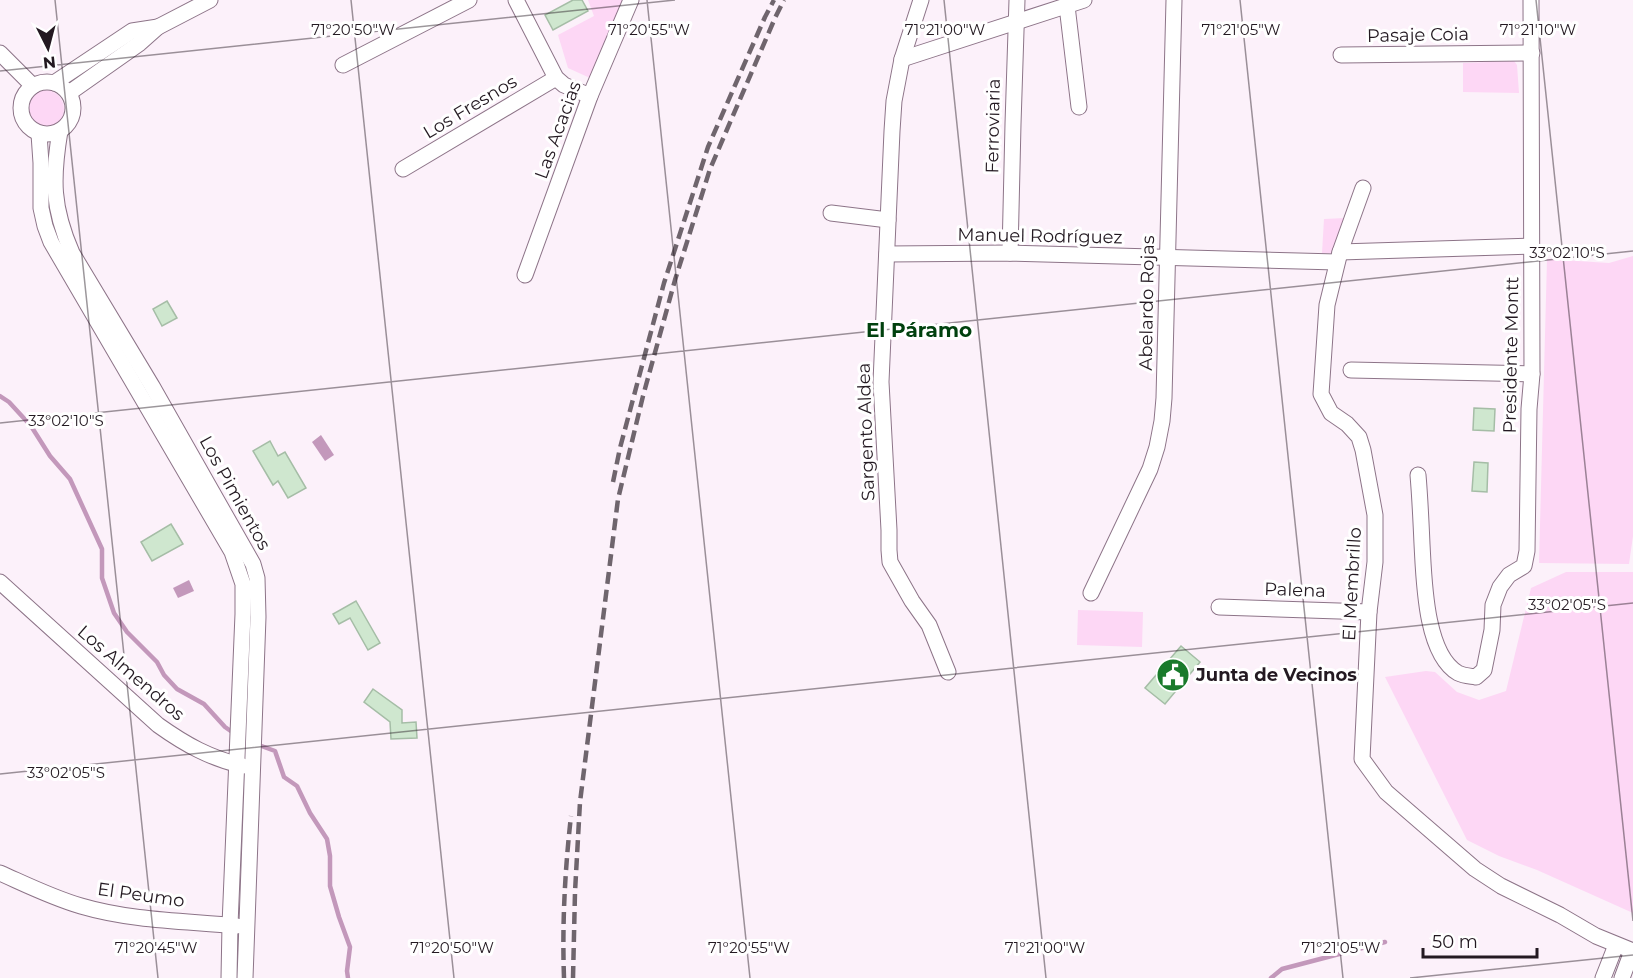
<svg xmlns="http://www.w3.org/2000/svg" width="1633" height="978" font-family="Montserrat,sans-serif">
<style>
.green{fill:#fdd7f5}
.water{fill:#c398bb}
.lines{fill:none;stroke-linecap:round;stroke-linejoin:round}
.stream{stroke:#c398bb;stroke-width:4.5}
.building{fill:#cfe7cf;stroke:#a5bda6;stroke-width:1.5}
.street-casing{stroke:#8d7488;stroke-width:17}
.street{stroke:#fff;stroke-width:15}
.rail{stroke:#6f656d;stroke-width:4.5;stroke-dasharray:12 6;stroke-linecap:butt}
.ticks{fill:none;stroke:#231921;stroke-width:1.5;stroke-opacity:0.45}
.labels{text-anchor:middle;stroke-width:6;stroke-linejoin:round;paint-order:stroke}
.street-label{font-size:18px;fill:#231921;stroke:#fff}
.poi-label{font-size:18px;font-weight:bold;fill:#231921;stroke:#fff;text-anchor:start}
.neighbourhood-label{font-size:20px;font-weight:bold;fill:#00410e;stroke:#fff}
.ticks-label{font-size:15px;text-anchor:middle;fill:#231921;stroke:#fff;stroke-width:6;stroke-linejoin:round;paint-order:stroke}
</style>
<rect width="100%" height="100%" fill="#fcf1fa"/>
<g class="green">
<polygon points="588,0 626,0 590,78 568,68 558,35 594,16"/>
<polygon points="1514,61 1517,65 1519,93 1463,92 1463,63"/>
<circle cx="45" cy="109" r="19"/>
<polygon points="1345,218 1335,253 1322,253 1324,219"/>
<polygon points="1633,256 1633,536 1629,564 1539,563 1547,259 1609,263"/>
<polygon points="1566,572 1633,572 1633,913 1537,870 1499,856 1467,840 1385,677 1426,671 1435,672 1457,692 1479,700 1506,691 1531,588"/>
<polygon points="1078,610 1143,612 1142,647 1077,645"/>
</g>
<g class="water">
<polygon points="321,435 334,455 325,461 312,442"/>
<polygon points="189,580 194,591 178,598 173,588"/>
</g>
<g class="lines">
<g class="stream">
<polyline points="0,396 9,402 31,426 50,456 70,479 102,549 102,578 114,613 127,632 157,662 164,675 177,689 204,704 225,727 235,734"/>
<polyline points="256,744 275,751 284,777 297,786 310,813 327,839 330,856 330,886 339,917 350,947 347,971 348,978"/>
<polyline points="1271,978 1282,969 1385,942"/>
</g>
</g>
<g class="building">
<polygon points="573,0 582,0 588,11 553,30 545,15"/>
<polygon points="167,301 177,318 162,326 153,309"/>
<polygon points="1474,408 1495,409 1494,431 1473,430"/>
<polygon points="270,441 278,456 285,452 306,488 288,498 278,481 273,485 253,451"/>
<polygon points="1474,462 1488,463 1487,492 1472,491"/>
<polygon points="171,524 183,544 152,561 141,542"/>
<polygon points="356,601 380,643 368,650 350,618 339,624 333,614"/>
<polygon points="1181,646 1200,662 1165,704 1145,688"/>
<polygon points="373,689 402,710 402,723 416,722 417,738 391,739 390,722 364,702"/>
</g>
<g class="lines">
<g class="street-casing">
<g id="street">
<polyline points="516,0 556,78 564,85 590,96"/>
<polyline points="921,0 902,59 894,101 892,131 881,382 889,530 889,550 890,562 912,601 929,625 948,672"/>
<polyline points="1067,6 1079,107"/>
<polyline points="0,53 33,86"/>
<polyline points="1341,55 1532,53"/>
<polyline points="902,59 1084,0"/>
<polyline points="343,65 469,0"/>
<circle cx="47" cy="108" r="26"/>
<polyline points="54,83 132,31 158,27"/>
<polyline points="69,93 140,43 158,27 210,0"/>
<path d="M60 131C52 179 52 207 72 253L152 386 253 564 257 578 258 617 245 978"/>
<polyline points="39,134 41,163 41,208 45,226 51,242 232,552 243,584 243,614 230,925 229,978"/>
<polyline points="403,169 556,78"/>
<polyline points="1363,188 1340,252 1327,305 1321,394 1331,413 1347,424 1359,437 1363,450 1375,515 1375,562 1369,612 1362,759 1386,792 1475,869 1501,886 1560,915 1596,936 1633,951"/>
<polyline points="831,213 888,220"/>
<polyline points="1340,252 1532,246"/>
<polyline points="1010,253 1013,124 1017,0"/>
<polyline points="887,254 1010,253 1337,262"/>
<polyline points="525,275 590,96 631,0"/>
<polyline points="1351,370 1532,374"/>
<path d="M1418 475C1420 498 1421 521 1422 544 1424 579 1425 654 1458 673 1464 676 1470 676 1476 677L1484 670 1492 630 1493 605 1500 587 1509 575 1524 566 1527 551 1529 409 1532 374 1531 0"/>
<path d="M0 582 158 725C186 745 210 758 243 766"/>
<polyline points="1091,593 1150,469 1157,447 1162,421 1164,398 1174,0"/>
<polyline points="1219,607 1369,612"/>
<path d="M0 873C27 885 53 898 81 906 132 921 186 921 237 926"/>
<polyline points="1603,978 1616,945"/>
<polyline points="1622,978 1632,951"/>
</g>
</g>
<use href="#street" class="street"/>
<g class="rail">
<polyline points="613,482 620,448 664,283 708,147 765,17 774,0"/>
<path d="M564 978C562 924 565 869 571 816"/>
<polyline points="573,978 575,892 580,802 618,499 643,396 675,280 710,169 775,18 784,0"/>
</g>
</g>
<path class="ticks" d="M55 0 158 978M351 0 454 978M647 0 750 978M944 0 1046 978M1240 0 1343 978M1536 0 1633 921M0 71 675 0M0 423 1633 251M0 774 1633 603M1410 978 1633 955"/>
<defs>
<g id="civic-disc" transform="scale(1.725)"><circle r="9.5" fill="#197a2b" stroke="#fff"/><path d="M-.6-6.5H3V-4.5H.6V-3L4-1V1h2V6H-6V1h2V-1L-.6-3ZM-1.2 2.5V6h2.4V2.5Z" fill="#fff"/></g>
</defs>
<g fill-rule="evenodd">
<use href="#civic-disc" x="1173" y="675"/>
</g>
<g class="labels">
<g class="street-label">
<text transform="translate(1418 35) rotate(-1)" y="6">Pasaje Coia</text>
<text transform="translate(470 107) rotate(-31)" y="6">Los Fresnos</text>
<text transform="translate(993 126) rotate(-89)" y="6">Ferroviaria</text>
<text transform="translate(558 130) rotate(-70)" y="6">Las Acacias</text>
<text transform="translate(1040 236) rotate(1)" y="6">Manuel Rodríguez</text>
<text transform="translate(1147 303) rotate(-89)" y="6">Abelardo Rojas</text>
<text transform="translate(1511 355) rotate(-89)" y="6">Presidente Montt</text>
<text transform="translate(866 432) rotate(-92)" y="6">Sargento Aldea</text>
<text transform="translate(235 493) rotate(61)" y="6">Los Pimientos</text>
<text transform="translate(1352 584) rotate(-87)" y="6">El Membrillo</text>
<text transform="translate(1295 590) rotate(2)" y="6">Palena</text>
<text transform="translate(131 673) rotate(41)" y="6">Los Almendros</text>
<text transform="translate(141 895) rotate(8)" y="6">El Peumo</text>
</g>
<g class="poi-label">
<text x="1196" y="681">Junta de Vecinos</text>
</g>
<g class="neighbourhood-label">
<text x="919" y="337">El Páramo</text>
</g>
</g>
<g class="ticks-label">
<text x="353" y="35">71°20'50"W</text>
<text x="649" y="35">71°20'55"W</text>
<text x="945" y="35">71°21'00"W</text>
<text x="1241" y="35">71°21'05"W</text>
<text x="1538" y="35">71°21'10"W</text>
<text x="1567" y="258">33°02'10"S</text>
<text x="66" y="426">33°02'10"S</text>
<text x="1567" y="610">33°02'05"S</text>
<text x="66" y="778">33°02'05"S</text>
<text x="156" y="953">71°20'45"W</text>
<text x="452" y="953">71°20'50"W</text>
<text x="749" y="953">71°20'55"W</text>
<text x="1045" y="953">71°21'00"W</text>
<text x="1341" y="953">71°21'05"W</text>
</g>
<g transform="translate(48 48) rotate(174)" stroke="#ffffff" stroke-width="4.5" paint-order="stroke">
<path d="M0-4.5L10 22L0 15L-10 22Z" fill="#231921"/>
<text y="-9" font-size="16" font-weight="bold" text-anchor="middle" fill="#231921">N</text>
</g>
<path d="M1423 948v9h114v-9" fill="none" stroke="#231921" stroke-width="3"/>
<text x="1432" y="948" font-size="18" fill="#231921" stroke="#ffffff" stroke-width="4.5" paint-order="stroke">50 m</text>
</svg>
